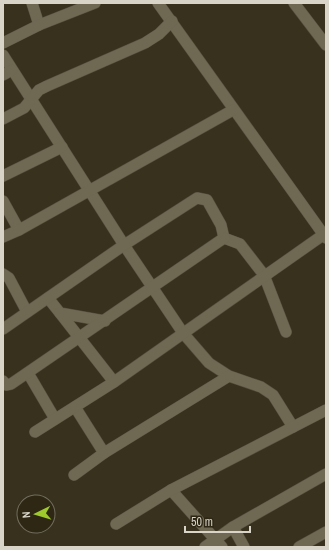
<svg xmlns="http://www.w3.org/2000/svg" width="329" height="550" font-family="'Archivo Narrow',sans-serif">
<style>
.lines{fill:none;stroke-linecap:round;stroke-linejoin:round}
.minor-casing{stroke:#534d3c;stroke-width:12}
.minor{stroke:#6f6853;stroke-width:11}
</style>
<rect width="100%" height="100%" fill="#37311e"/>
<g class="lines">
<g class="minor-casing">
<g id="minor">
<polyline points="32,3 39,25"/>
<polyline points="158,3 326,238"/>
<polyline points="294,3 326,45"/>
<polyline points="3,43 39,25 95,3"/>
<polyline points="3,55 124,245 183,333 209,363 229,376 261,387 273,395 293,427"/>
<polyline points="3,75 12,70"/>
<polyline points="3,119 24,108 39,90 47,86 145,43 159,34 172,21"/>
<polyline points="3,176 62,147"/>
<polyline points="3,201 19,230"/>
<polyline points="3,237 19,230 233,110"/>
<polyline points="224,238 240,244 264,275 286,332"/>
<polyline points="3,274 9,278 27,312"/>
<polyline points="48,298 60,313 105,321"/>
<polyline points="60,313 114,382"/>
<polyline points="3,329 124,245 197,198 207,200 221,225 224,238"/>
<polyline points="28,373 55,419"/>
<polyline points="3,381 6,385 11,384 224,238"/>
<polyline points="75,407 104,453"/>
<polyline points="35,432 114,382 323,235"/>
<polyline points="74,475 104,453 229,376"/>
<polyline points="171,490 222,547"/>
<polyline points="116,524 171,490 326,410"/>
<polyline points="233,527 244,547"/>
<polyline points="205,547 233,527 326,474"/>
<polyline points="299,547 326,532"/>
</g>
</g>
<use href="#minor" class="minor"/>
</g>
<rect width="329" height="550" fill="none" stroke="#d8d4c8" stroke-width="8"/>
<g transform="translate(36 514) rotate(265)"><circle r="19" fill="#2d2714" stroke="#716c5c"/>
<path d="M0-3L7 15L0 10L-7 15Z" fill="#9fca2d"/>
<text y="-6" font-size="11" font-weight="bold" text-anchor="middle" fill="#d8d4c8">N</text>
</g>
<path d="M185 526v6h65v-6" fill="none" stroke="#d8d4c8" stroke-width="2"/>
<text x="191" y="526" font-size="12" fill="#d8d4c8" stroke="#2d2714" stroke-width="3" paint-order="stroke">50 m</text>
</svg>
